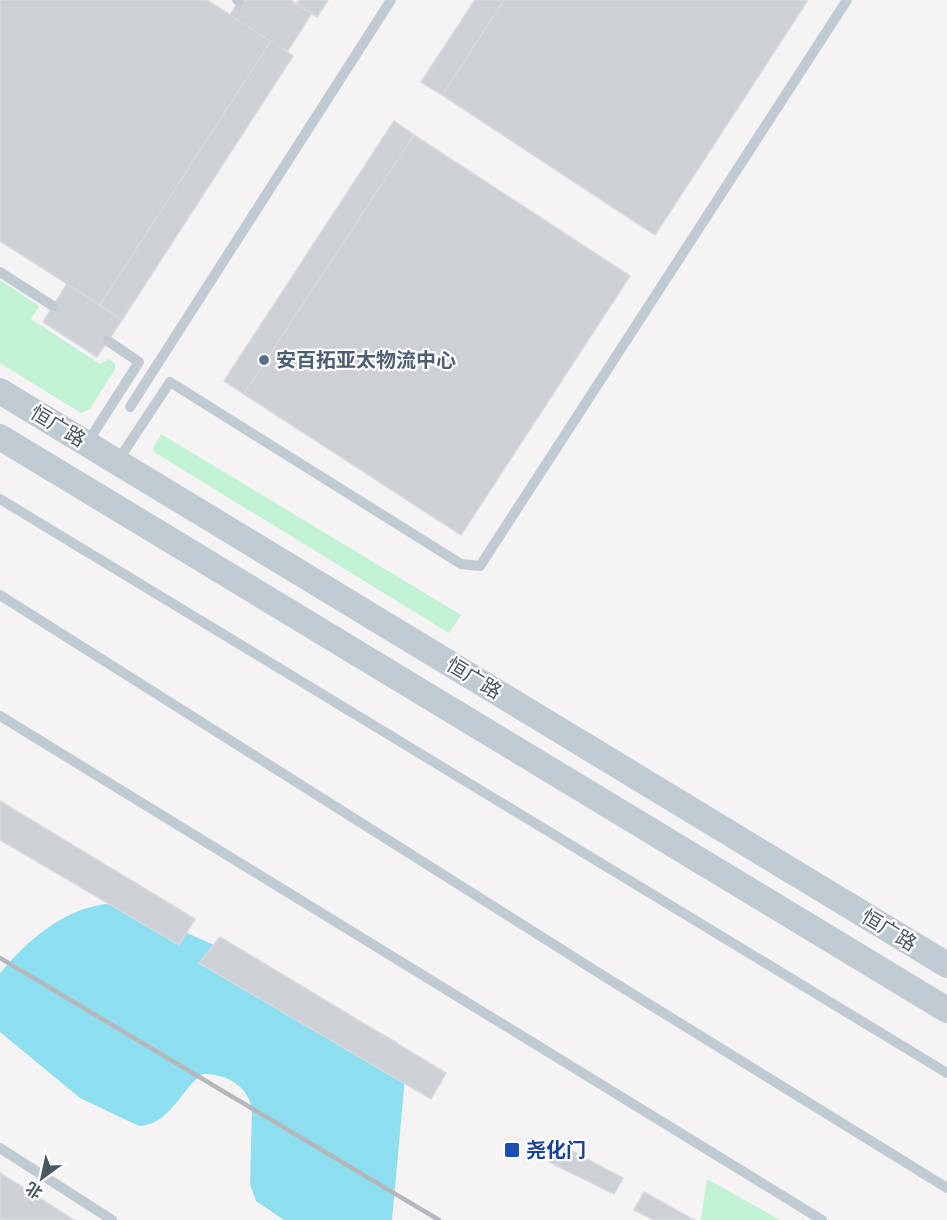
<svg xmlns="http://www.w3.org/2000/svg" width="947" height="1220" font-family="Karla,'Noto Sans SC',sans-serif">
<style>
.green{fill:#c1f2d3}
.water{fill:#8ddff0}
.building{fill:#cdd0d5;stroke:#d6d9de;stroke-width:1.5}
.lines{fill:none;stroke-linecap:round;stroke-linejoin:round}
.service{stroke:#c0cad2;stroke-width:10}
.tertiary{stroke:#c0cad2;stroke-width:26}
.rail{stroke:#b4b8bd;stroke-width:4.5}
.service-dot{fill:#5c6f8a;stroke:#fff;stroke-width:2}
.transit-dot{fill:#1a4fb4;stroke:#fff;stroke-width:2}
.labels{text-anchor:middle;stroke-width:4.5;stroke-linejoin:round;paint-order:stroke}
.service-label{font-size:20px;font-weight:bold;fill:#4e5e75;stroke:#fff;text-anchor:start}
.street-label{font-size:20px;fill:#495761;stroke:#fff}
.transit-label{font-size:20px;font-weight:bold;fill:#164399;stroke:#fff;text-anchor:start}
</style>
<rect width="100%" height="100%" fill="#f5f3f3"/>
<g class="green">
<polygon points="0,280 39,306 31,319 100,364 109,359 115,364 115,369 90,409 81,413 0,363"/>
<polygon points="161,434 461,615 449,633 154,452 153,448"/>
<polygon points="707,1179 780,1220 701,1220"/>
</g>
<path class="water" d="M105 904 125 906 244 958 397 1042 402 1053 405 1077 392 1220H284L256 1201 250 1184 252 1109C247 1084 226 1074 202 1074 180 1091 170 1124 139 1126L80 1098 0 1032V973C27 941 62 910 105 904Z"/>
<g class="building">
<polygon points="0,0 207,0 271,41 100,305 0,241"/>
<polygon points="239,0 290,0 312,13 287,52 230,15"/>
<polygon points="299,0 328,0 317,17 296,4"/>
<polygon points="475,0 504,0 442,95 421,82"/>
<polygon points="504,0 808,0 655,235 442,95"/>
<polygon points="271,41 293,56 122,320 100,305"/>
<polygon points="394,121 414,135 244,394 224,381"/>
<polygon points="414,135 630,276 461,535 244,394"/>
<polygon points="67,284 122,320 97,357 43,322"/>
<polygon points="0,801 195,919 179,945 0,840"/>
<polygon points="220,937 446,1073 431,1099 199,963"/>
<polygon points="557,1143 623,1178 614,1194 549,1162"/>
<polygon points="0,1173 74,1220 0,1220"/>
<polygon points="644,1192 694,1220 654,1220 634,1210"/>
</g>
<g class="lines">
<g class="service">
<polyline points="237,0 239,1"/>
<polyline points="0,272 53,306"/>
<polyline points="130,407 391,0"/>
<polyline points="87,443 139,362 108,341"/>
<polyline points="117,462 170,382 461,564 480,566 847,0"/>
<polyline points="0,499 947,1073"/>
<polyline points="0,595 610,980 947,1188"/>
<polyline points="0,716 822,1220"/>
<polyline points="0,1148 112,1220"/>
</g>
<g class="tertiary">
<polyline points="0,391 947,965"/>
<polyline points="0,437 947,1010"/>
</g>
<polyline class="rail" points="0,958 439,1220"/>
</g>
<circle class="service-dot" cx="264" cy="360" r="6"/>
<rect class="transit-dot" x="504" y="1142" width="16" height="16" rx="3"/>
<g class="labels">
<g class="service-label">
<text x="276" y="367">安百拓亚太物流中心</text>
</g>
<g class="street-label">
<text transform="translate(58 426) rotate(31)" y="7">恒广路</text>
<text transform="translate(474 678) rotate(31)" y="7">恒广路</text>
<text transform="translate(889 930) rotate(31)" y="7">恒广路</text>
</g>
<g class="transit-label">
<text x="526" y="1157">尧化门</text>
</g>
</g>
<g transform="translate(42 1178) rotate(213)" stroke="#ffffff" stroke-width="4.5" paint-order="stroke">
<path d="M0-4.5L10 22L0 15L-10 22Z" fill="#495761"/>
<text y="-9" font-size="16" font-weight="bold" text-anchor="middle" fill="#495761">北</text>
</g>
</svg>
